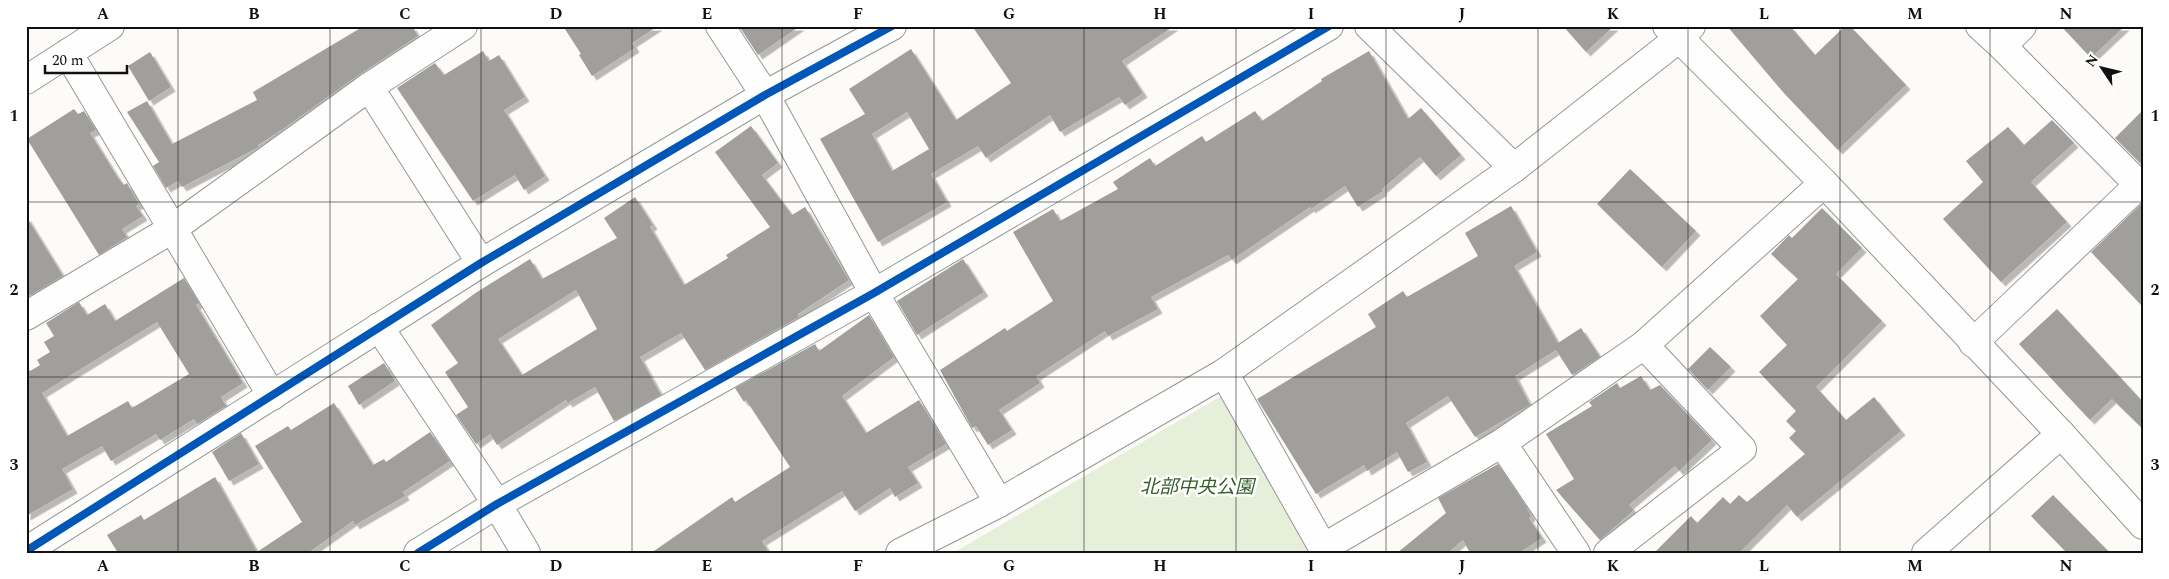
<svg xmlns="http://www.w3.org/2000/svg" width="2169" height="579" font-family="Spectral,'Noto Sans JP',serif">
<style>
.park{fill:#e6efda}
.building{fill:#a09f9c;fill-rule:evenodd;filter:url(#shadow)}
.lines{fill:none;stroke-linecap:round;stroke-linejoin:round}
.minor-casing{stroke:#979695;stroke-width:30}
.tertiary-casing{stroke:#979695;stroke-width:30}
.minor{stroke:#fffefe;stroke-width:28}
.tertiary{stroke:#fffefe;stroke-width:28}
.cycleway-casing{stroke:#fff;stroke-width:11}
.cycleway{stroke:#0057b8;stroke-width:8}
.grid{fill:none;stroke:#111;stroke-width:1;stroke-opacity:0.55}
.labels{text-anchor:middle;stroke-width:5;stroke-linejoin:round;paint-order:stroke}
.park-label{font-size:19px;font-style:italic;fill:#336128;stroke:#fff}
.neatline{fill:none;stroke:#111;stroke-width:2}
.grid-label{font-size:16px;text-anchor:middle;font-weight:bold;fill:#111}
</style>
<defs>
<filter id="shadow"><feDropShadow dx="4.5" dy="4.5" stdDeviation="0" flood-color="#0004"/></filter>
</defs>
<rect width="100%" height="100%" fill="#fcfbf7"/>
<polygon class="park" points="1223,395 1310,553 953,553"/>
<g class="building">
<polygon points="364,26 412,26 418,36 360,74 283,129 258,145 259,147 182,187 178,181 166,188 153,166 159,162 127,112 147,101 172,144 257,100 253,92"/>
<polygon points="563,26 658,26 632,43 635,48 592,76 579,55 581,54"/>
<polygon points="739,26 800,26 758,55"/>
<path d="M972 26H1174L1122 61 1143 93 1125 105 1119 97 1060 132 1050 115 986 158 978 146 931 174 947 202 878 242 820 139 865 114 849 89 911 49 956 120 1011 83ZM907 112 929 149 892 171 872 134Z"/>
<polygon points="1563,26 1614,26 1586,52"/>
<polygon points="1727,26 1790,26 1815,55 1845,26 1850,26 1906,85 1838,150 1783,92"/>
<polygon points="2061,26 2125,26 2091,58"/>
<polygon points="483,51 489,61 499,55 525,97 504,110 545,176 524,190 515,175 473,201 397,88 435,63 444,75"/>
<polygon points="1369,51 1408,119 1421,108 1461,155 1436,176 1420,157 1382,189 1383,191 1358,207 1345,186 1311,209 1310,207 1232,260 1228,255 1151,297 1158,309 1108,336 1105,331 1036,376 1040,383 999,410 1012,430 988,445 976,426 972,428 940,370 1005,328 1007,331 1053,301 1013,232 1053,209 1060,221 1118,189 1113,182 1150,158 1155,166 1202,136 1206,142 1255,111 1262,121 1322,81 1321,79"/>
<polygon points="150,52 171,87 149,101 128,66"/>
<polygon points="74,109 78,114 84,111 96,130 90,133 118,178 124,185 127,183 139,204 136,206 143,216 122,229 127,237 99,255 27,139"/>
<polygon points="2143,110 2143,166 2115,138"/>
<polygon points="2052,120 2074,143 2031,182 2067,222 2001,282 1943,219 1983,182 1966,161 2008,127 2024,145"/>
<path d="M751 126 778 163 762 175 792 215 805 207 849 280 798 314 799 317 705 370 681 333 640 357 661 395 614 421 595 387 568 403 566 400 497 445 490 434 476 444 456 415 468 407 445 372 458 363 431 325 477 292 530 259 542 279 617 238 604 218 635 197 653 225 650 227 684 285 728 258 726 255 770 227 715 152ZM576 290 597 329 522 375 498 339Z"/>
<polygon points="1630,169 1696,231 1662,267 1597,204"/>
<polygon points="2141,204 2143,204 2143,307 2091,252"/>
<polygon points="1511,206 1537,252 1514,266 1558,343 1581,328 1600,357 1572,375 1556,350 1515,376 1530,405 1475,437 1448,396 1406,423 1427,462 1408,472 1397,452 1367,471 1364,465 1316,494 1257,399 1376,327 1368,314 1403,291 1407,297 1478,256 1465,233"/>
<polygon points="1822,208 1862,248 1836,274 1882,321 1816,387 1846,420 1874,397 1901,431 1797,517 1787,505 1739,553 1654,553 1691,516 1697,523 1723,497 1730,504 1739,495 1747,502 1805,454 1789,438 1796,431 1786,421 1796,411 1759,372 1787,345 1760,316 1798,279 1771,254 1789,235 1792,238"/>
<polygon points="26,216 63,276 29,296 26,291"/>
<polygon points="963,259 984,292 917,335 897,301"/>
<path d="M184 278 199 303 196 305 243 383 221 397 226 406 197 424 194 419 160 440 156 434 111 461 102 446 62 469 73 489 26 516V365L30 371 40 365 37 360 50 352 44 342 54 336 46 323 79 302 87 315 105 304 115 321ZM157 322 189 374 132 408 128 401 67 436 42 393Z"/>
<polygon points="2057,309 2143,402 2143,429 2112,399 2090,420 2019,344"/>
<polygon points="869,315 894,357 842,396 866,433 919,400 946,444 908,467 918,483 895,497 890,488 855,511 842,491 762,541 769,553 651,553 732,497 735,502 790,467 746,400 744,402 735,388 815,344 819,351"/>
<polygon points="1710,347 1731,367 1708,390 1688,369"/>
<polygon points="384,363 395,381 359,405 348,386"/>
<polygon points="1641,376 1650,390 1660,385 1712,440 1679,471 1675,466 1629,505 1634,510 1600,540 1556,490 1574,479 1546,434 1592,406 1589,402 1617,383 1620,388"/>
<polygon points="334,403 373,465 384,459 386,462 430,432 450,461 403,492 405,496 355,525 353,521 308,553 118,553 107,535 141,515 144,520 215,477 257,552 302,522 255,446 288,426 291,430"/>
<polygon points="241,433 259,464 229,481 212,452"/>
<polygon points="1498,464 1526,506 1531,516 1529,518 1542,538 1519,553 1470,553 1463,540 1448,553 1397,553 1446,513 1438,498"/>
<polygon points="2053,495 2110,553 2067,553 2031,516"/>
</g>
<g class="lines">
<g class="minor-casing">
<g id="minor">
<polyline points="720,26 765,95 874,293 999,503"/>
<polyline points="1369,26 1514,168"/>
<polyline points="1980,26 2002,46 2143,189"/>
<polyline points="2002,46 2022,26"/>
<polyline points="68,53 272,396"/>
<polyline points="369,87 481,263"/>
<polyline points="26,316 172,229 369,87 463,26"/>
<polyline points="379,327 497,504 526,553"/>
<polyline points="1973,343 2143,181"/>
<polyline points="1224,373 1326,553"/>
<polyline points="1502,443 1576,553"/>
<polyline points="1323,548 1502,443 1644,345 1824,183"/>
<polyline points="26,551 481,263 765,95 892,26"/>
<polyline points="418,553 497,504 874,293 1329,26"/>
<polyline points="1608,553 1742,449 1644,345"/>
<polyline points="1926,553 2061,434"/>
</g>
</g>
<g class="tertiary-casing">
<g id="tertiary">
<polyline points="1667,26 1824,183 2061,434 2143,525"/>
<polyline points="26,80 110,26"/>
<polyline points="900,553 999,503 1224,373 1514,168 1678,39 1691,26"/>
</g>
</g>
<use href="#minor" class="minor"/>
<use href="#tertiary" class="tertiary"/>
<g class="cycleway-casing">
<g id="cycleway">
<polyline points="26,551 481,263 765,95 892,26"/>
<polyline points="418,553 497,504 874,293 1329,26"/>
</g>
</g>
<use href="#cycleway" class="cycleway"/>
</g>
<path class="grid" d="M178 26V553M330 26V553M481 26V553M632 26V553M782 26V553M934 26V553M1084 26V553M1236 26V553M1386 26V553M1538 26V553M1688 26V553M1840 26V553M1990 26V553M26 202H2143M26 377H2143"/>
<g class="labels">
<g class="park-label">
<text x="1197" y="493">北部中央公園</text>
</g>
</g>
<rect width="2169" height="579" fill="none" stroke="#ffffff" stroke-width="55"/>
<g transform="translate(2102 68) rotate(305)" stroke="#ffffff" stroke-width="4" paint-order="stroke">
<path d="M0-4L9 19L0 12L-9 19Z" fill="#111111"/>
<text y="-8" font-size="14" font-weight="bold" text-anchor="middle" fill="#111111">N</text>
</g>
<path d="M45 65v8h82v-8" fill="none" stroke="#111111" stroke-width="2.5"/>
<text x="52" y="65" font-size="15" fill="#111111" stroke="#ffffff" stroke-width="4" paint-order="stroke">20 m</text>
<rect x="28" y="28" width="2114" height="524" class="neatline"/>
<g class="grid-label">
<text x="103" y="19">A</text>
<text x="254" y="19">B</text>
<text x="405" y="19">C</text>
<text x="556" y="19">D</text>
<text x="707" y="19">E</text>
<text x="858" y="19">F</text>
<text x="1009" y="19">G</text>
<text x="1160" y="19">H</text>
<text x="1311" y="19">I</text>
<text x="1462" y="19">J</text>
<text x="1613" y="19">K</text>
<text x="1764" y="19">L</text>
<text x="1915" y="19">M</text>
<text x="2066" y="19">N</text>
<text x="14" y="121">1</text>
<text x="2155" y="121">1</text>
<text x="14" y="295">2</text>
<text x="2155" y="295">2</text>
<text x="14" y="470">3</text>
<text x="2155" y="470">3</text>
<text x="103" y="571">A</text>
<text x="254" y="571">B</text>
<text x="405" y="571">C</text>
<text x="556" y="571">D</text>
<text x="707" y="571">E</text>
<text x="858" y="571">F</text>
<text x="1009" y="571">G</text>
<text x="1160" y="571">H</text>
<text x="1311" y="571">I</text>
<text x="1462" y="571">J</text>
<text x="1613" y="571">K</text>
<text x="1764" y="571">L</text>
<text x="1915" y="571">M</text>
<text x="2066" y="571">N</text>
</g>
</svg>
